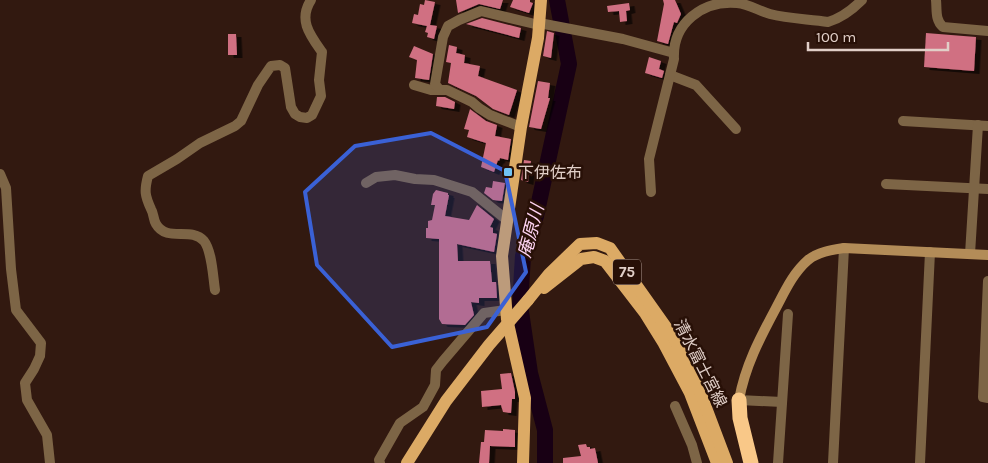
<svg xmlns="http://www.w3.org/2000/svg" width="988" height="463" font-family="Karla,'Noto Sans JP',sans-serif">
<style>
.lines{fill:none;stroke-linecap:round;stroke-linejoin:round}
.river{stroke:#180014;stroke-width:16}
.building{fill:#d06f82;filter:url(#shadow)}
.street{stroke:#7d6546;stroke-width:10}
.secondary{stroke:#b38c58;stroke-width:10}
.primary{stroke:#dcaa65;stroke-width:12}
.highway{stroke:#f9c888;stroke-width:15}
.primary-bridge{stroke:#dcaa65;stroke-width:12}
.marked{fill:#3a61d6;fill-opacity:0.2;stroke:#3a61d6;stroke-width:4;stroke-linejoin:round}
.poi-dot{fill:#70c2f4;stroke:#281007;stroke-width:2}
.labels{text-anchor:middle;stroke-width:5;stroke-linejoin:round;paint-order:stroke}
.shield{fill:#281007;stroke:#aa968e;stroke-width:1}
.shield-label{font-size:15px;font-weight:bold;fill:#e1cfc8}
.poi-label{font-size:16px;fill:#e1cfc8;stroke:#281007;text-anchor:start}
.street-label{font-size:16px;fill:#e1cfc8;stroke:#281007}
.water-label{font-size:18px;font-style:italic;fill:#fed4f3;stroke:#281007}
</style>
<defs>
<filter id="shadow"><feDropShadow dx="5.5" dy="3" stdDeviation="0" flood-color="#0009"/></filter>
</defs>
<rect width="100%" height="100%" fill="#321910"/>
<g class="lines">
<polyline class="river" points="545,463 545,430 530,373 520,305 523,256 536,216 569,64 557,0"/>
</g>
<g class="building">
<polygon points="425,0 435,2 430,25 437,26 434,39 427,37 428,33 425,32 427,26 412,23 414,14 418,15 420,4 424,5"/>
<polygon points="456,0 503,0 500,9 479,4 458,13"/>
<polygon points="513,0 530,0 530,2 533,3 529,13 510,7"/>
<polygon points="663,0 675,0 681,14 677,23 674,22 668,44 657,41 664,4"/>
<polygon points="629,3 630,10 626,11 627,21 620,22 619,11 608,12 607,6"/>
<polygon points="482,18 521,28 519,38 466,24"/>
<polygon points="547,31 554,33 551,58 543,56"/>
<polygon points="926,33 976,37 974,71 924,67"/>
<polygon points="228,34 236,34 237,55 228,55"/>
<polygon points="449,45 457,47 456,53 465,55 464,63 480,66 478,76 517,90 509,115 493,109 476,96 448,83 451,63 446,62"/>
<polygon points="414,46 433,54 429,80 415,78 417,60 409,57"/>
<polygon points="649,57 661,61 659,69 664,71 662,78 645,73"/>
<polygon points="538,81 550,83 548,98 550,98 541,129 529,127"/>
<polygon points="437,97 445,97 455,102 454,109 436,106"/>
<polygon points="470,109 486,121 497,125 495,136 511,139 508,160 500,158 499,161 498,160 494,172 481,167 486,143 467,137 469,130 464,129"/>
<polygon points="524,160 531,161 528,182 521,180"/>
<polygon points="493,181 505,183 502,201 493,200 484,193 486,187 492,188"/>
<polygon points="436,190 448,193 448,195 449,195 445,216 469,220 477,205 494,219 490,227 493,228 493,233 497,234 494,252 457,244 458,261 490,261 492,282 496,282 497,298 479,298 479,303 471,302 474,315 465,325 442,324 439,319 439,239 426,238 426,228 428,228 428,221 432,220 435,205 431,205 433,194"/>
<polygon points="511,373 515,392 515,399 512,399 511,413 503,412 501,405 482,407 481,391 502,389 500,374"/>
<polygon points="503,429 515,430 515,447 490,446 489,463 479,463 481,442 484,442 485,430 503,431"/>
<polygon points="586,444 587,447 590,447 590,449 595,448 598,463 563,463 563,458 581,456 578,445"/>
</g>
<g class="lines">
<g class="street">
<path d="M936 0C937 10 935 20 943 27L988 31"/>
<polyline points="539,23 623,39 674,53"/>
<polyline points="670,75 696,85 736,129"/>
<polyline points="414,85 431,90 447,90 472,102 479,108 490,115 521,127"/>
<polyline points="439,89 435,84 443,37 448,26 459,20 481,11 539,25"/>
<polyline points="903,121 988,126"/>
<polyline points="0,174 6,188 11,269 16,310 41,343 40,356 34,369 25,383 27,400 47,435 50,463"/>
<polyline points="366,183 376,177 395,175 415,179 434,180 472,192 507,220"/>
<polyline points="886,184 988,189"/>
<path d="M651 192 649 159 674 59C672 23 703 0 737 3 749 4 759 11 770 14 789 19 809 19 828 22 842 18 852 10 862 0"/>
<polyline points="970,254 978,125"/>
<polyline points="988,281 983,397 988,398"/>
<path d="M215 290C213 277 212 251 204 241 191 226 167 243 156 224 153 219 154 214 151 209 145 196 144 191 148 176L177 159 200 143 235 126 241 121 258 85 271 66 280 65 285 68 291 107 295 114 300 117 307 118 312 115 321 96 319 80 322 52C310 35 298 20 311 0"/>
<polyline points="739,400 782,402"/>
<polyline points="675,406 692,445 697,463"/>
<polyline points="380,463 379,460 400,423 423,407 435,385 436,370 443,361 484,313 506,310"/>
<polyline points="778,463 788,314"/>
<polyline points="833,463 844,248"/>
<polyline points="920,463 930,252"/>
</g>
<path class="secondary" d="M739 400C745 366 760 338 776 308 785 291 793 273 808 260 818 252 831 250 844 248L988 255"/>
<g class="primary">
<polyline points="544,288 581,259 594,257 605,261 645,313 663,342 690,393 717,463"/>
<polyline points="528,300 549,274 580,244 597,243 610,248 673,337 699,389 727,463"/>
<polyline points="523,463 525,398 507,319 502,256 521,127 538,38 541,0"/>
</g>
<polyline class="highway" points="739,400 740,418 751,463"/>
<polyline class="primary-bridge" points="407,463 446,401 489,345 528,300"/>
</g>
<path class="marked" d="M431 133 505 171 526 272 487 327 392 347 317 265 305 192 355 146Z"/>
<rect class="poi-dot" x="503" y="167" width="10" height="10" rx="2.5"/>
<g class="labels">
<rect class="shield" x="613" y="259.5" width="28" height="25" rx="4"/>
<g class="shield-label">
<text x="627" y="277">75</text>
</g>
<g class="poi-label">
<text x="518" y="178">下伊佐布</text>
</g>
<g class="street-label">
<text transform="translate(701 363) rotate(63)" y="6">清水富士宮線</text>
</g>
<g class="water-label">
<text transform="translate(531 231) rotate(-75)" y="6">庵原川</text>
</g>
</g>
<path d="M808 42v8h140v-8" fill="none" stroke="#e1cfc8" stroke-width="2.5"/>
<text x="816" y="42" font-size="15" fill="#e1cfc8" stroke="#281007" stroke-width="4" paint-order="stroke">100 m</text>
</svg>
